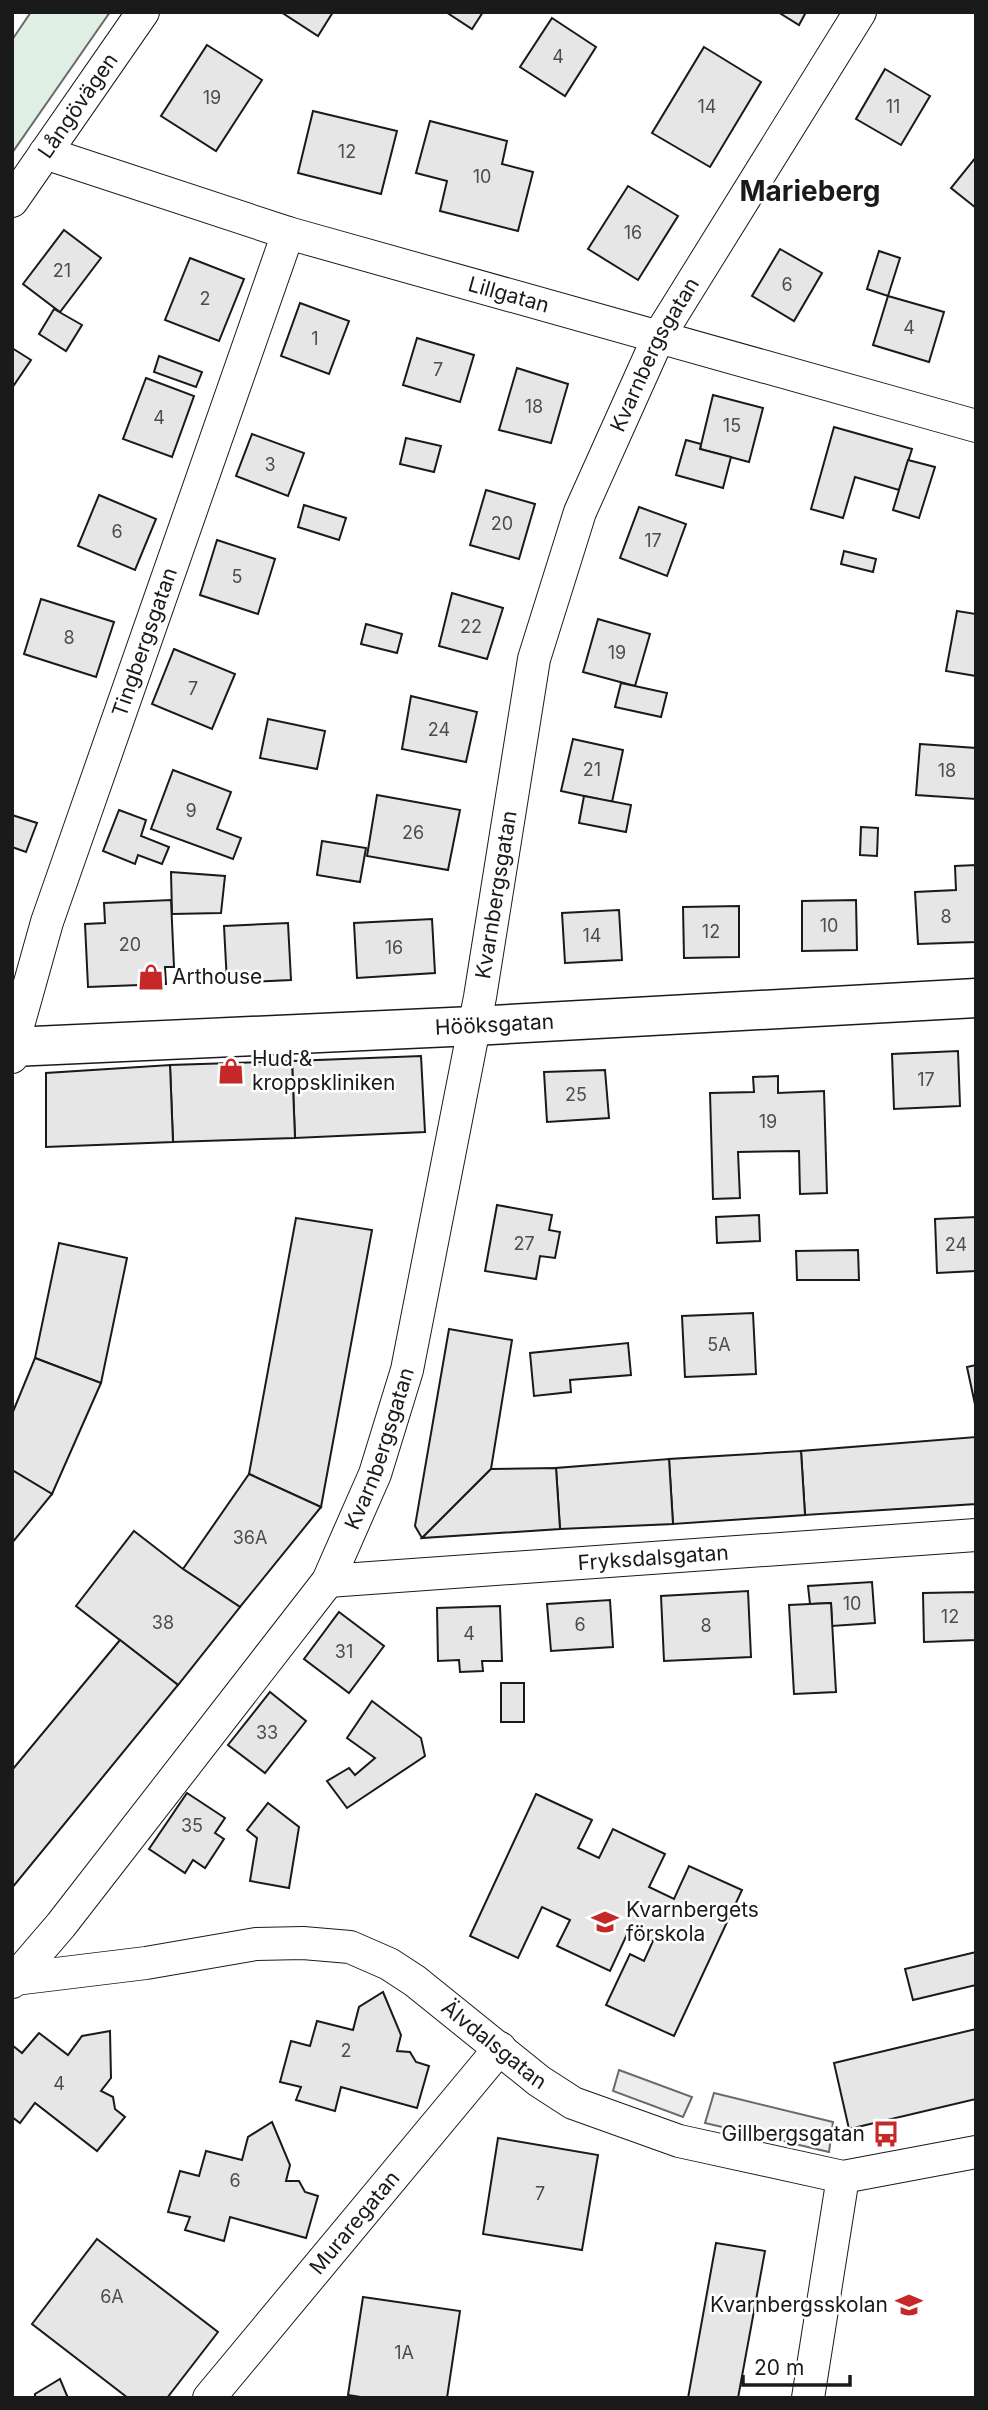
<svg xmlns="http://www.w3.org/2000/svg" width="988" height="2410" font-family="Inter,sans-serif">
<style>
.green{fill:#e0efe3;stroke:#6a6a6a;stroke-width:2}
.parking{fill:#ededed;stroke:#6a6a6a;stroke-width:2}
.building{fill:#e6e6e6;stroke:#1a1a1a;stroke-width:2}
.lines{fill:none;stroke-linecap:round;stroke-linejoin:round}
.minor-casing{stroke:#1a1a1a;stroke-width:34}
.tertiary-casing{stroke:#1a1a1a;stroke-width:41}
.minor{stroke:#fff;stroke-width:32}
.tertiary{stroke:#fff;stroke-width:38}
.labels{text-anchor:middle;stroke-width:5;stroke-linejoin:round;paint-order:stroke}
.number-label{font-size:18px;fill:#4d4d4d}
.street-label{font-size:21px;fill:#1a1a1a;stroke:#fff}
.poi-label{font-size:21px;fill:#1a1a1a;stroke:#fff;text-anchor:start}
.district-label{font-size:28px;font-weight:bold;fill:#1a1a1a;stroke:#fff}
</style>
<rect width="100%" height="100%" fill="#fff"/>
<polygon class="green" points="31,12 110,12 12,153 12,40"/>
<g class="parking">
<polygon points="619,2070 692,2097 683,2117 613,2091"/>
<polygon points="714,2093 833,2122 829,2152 705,2123"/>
</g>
<g class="building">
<polygon points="281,12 333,12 318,36"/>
<polygon points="446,12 483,12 472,29"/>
<polygon points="778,12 806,12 799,25"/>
<polygon points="552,18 596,47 565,96 520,67"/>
<polygon points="207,45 262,80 216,151 161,116"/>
<polygon points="704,47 761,82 710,167 652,133"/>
<polygon points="885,69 930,96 901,145 856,119"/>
<polygon points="313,111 397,131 381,194 298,173"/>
<polygon points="430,121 507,141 502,164 533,172 518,231 440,211 447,181 416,173"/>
<polygon points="976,157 976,208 951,188"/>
<polygon points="628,186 678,216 638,280 588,249"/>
<polygon points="64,230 101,258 60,312 23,284"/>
<polygon points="780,249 822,273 794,321 752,296"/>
<polygon points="879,251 900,258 888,296 867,289"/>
<polygon points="190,258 244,279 219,341 165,320"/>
<polygon points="888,296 944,312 929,362 873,345"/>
<polygon points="300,303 349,321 329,374 281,356"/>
<polygon points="54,309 82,325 66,351 39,334"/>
<polygon points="417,338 474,355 460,402 403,385"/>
<polygon points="12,348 31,360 12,388"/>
<polygon points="159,356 202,372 196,387 154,372"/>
<polygon points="517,368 568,384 551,443 499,430"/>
<polygon points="146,378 194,396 172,457 123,439"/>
<polygon points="713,395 763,408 749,462 700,449"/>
<polygon points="834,427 912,449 899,490 855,477 843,518 811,509"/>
<polygon points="252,434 304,453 288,496 236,476"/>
<polygon points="406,438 441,446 434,472 400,464"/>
<polygon points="686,440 701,444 700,449 731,457 723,488 676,475"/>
<polygon points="908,460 935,467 919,518 893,510"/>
<polygon points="486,490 535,504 519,559 470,545"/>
<polygon points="99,495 156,519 135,570 78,546"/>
<polygon points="304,505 346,518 339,540 298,527"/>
<polygon points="639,507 686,524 667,576 620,558"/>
<polygon points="217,540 275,559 258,614 200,595"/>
<polygon points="844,551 876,559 873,572 841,564"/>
<polygon points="452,593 503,608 487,659 439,646"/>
<polygon points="41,599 114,622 96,677 24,654"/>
<polygon points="957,611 976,614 976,676 946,671"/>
<polygon points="598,619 650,634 635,686 583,672"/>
<polygon points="366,624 402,634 397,653 361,644"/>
<polygon points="174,649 235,674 212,729 152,704"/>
<polygon points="621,683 667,693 661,717 615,707"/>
<polygon points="411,696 477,712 466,762 402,749"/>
<polygon points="268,719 325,731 317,769 260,758"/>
<polygon points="573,739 623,750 612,802 561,791"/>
<polygon points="920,744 976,748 976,799 916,795"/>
<polygon points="173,770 231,792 217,829 241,838 233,859 151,829"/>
<polygon points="377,795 460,810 448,870 367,856"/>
<polygon points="584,796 631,805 626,832 579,823"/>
<polygon points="119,810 146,820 141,836 169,847 162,864 138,855 135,864 103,851"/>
<polygon points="12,815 37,823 26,852 12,847"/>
<polygon points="861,827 878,828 877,856 860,855"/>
<polygon points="322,841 366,848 360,882 317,875"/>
<polygon points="976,865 976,942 918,944 915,892 956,890 955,866"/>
<polygon points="171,872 225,876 221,913 172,914"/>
<polygon points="171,900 174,967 165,967 166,984 88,987 85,924 105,923 104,903"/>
<polygon points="856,900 857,950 802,951 802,901"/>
<polygon points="739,906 739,957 684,958 683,907"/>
<polygon points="619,910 622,960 565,963 562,913"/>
<polygon points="432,919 435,973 357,978 354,923"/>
<polygon points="288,923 291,980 227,983 224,926"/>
<polygon points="958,1051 960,1106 894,1109 892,1054"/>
<polygon points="421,1056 425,1132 295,1138 292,1061"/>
<polygon points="292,1061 295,1138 173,1142 170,1065"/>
<polygon points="170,1065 173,1142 46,1147 46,1073"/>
<polygon points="605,1070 609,1118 547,1122 544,1072"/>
<polygon points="778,1076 778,1093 824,1091 827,1193 800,1194 799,1151 738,1152 740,1198 713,1199 710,1093 754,1092 753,1077"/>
<polygon points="497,1205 552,1215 549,1230 560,1232 555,1258 540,1256 536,1279 485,1271"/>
<polygon points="759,1215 760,1241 717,1243 716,1217"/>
<polygon points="976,1217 976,1271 937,1273 935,1219"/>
<polygon points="296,1218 372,1230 321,1507 249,1474"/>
<polygon points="59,1243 127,1258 101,1383 35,1358"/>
<polygon points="858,1250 859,1280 797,1280 796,1251"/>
<polygon points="753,1313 756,1374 685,1377 682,1316"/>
<polygon points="449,1329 512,1340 491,1469 422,1538 415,1526"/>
<polygon points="628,1343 631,1375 570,1380 571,1392 534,1396 530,1353"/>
<polygon points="35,1358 101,1383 52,1494 12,1470 12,1414"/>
<polygon points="976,1365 976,1409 967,1367"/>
<polygon points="976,1437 976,1504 805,1515 801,1451"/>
<polygon points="801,1451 805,1515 673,1524 669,1459"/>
<polygon points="669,1459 673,1524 560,1529 556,1468"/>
<polygon points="556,1468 560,1529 422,1538 491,1469"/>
<polygon points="12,1470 52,1494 12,1543"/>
<polygon points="249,1474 321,1507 240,1607 183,1569"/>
<polygon points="134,1531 183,1569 240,1607 178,1685 76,1606"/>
<polygon points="872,1582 875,1623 832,1626 831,1603 810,1604 808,1586"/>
<polygon points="748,1591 751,1657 664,1661 661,1596"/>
<polygon points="976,1592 976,1640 924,1642 923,1593"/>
<polygon points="610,1600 613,1647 551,1651 547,1604"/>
<polygon points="831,1603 836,1692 794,1694 789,1605"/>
<polygon points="500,1606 502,1661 482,1661 483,1671 460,1672 459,1660 438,1661 437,1608"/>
<polygon points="339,1612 384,1646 349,1693 304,1659"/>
<polygon points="120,1640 178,1685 12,1888 12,1770"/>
<rect x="501" y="1683" width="23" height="39"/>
<polygon points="270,1692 306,1721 265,1773 228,1745"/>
<polygon points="372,1701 421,1738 425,1756 347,1808 327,1781 349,1768 355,1775 375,1758 347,1738"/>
<polygon points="187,1793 225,1818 215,1833 224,1839 205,1868 193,1860 185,1873 149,1849"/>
<polygon points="536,1794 592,1820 578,1848 599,1858 613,1829 665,1854 649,1887 674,1899 689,1866 742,1890 674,2036 606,2005 630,1954 644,1961 653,1941 629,1930 610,1971 557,1946 570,1920 542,1907 518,1958 470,1936"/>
<polygon points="268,1803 299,1827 289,1888 250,1881 257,1838 247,1830"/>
<polygon points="976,1952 976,1985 913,2000 905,1969"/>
<polygon points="383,1992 401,2035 397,2051 410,2052 416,2062 429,2066 417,2108 341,2087 335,2111 296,2100 301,2087 280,2082 291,2041 310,2046 317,2021 353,2030 359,2007"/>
<polygon points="976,2029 976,2099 849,2129 834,2063"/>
<polygon points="110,2031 111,2078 101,2091 113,2097 115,2109 125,2117 97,2151 35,2103 20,2123 12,2117 12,2045 22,2053 39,2033 68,2055 82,2036"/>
<polygon points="272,2122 290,2165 286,2181 299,2181 305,2192 318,2196 306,2238 230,2217 224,2241 185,2230 190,2217 168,2212 180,2171 199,2176 206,2151 242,2160 248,2137"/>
<polygon points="498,2138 598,2155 582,2250 483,2234"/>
<polygon points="97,2239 218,2332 167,2398 128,2398 32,2324"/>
<polygon points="716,2243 765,2251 738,2398 688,2398"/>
<polygon points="363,2297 460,2311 447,2398 367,2398 348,2395"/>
<polygon points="60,2379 68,2398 35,2398 35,2394"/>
</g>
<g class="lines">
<g class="minor-casing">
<g id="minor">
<path id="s1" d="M45 153 288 233 976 426"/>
<path id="s2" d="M12 201 143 12"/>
<path id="s3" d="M12 1057V1047L47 922 288 233"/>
<path id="s4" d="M328 1581 976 1535"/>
<path id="s5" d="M15 1979 146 1963 256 1944 303 1943 350 1947 389 1964 415 1981 539 2081 573 2103 679 2141 843 2177 976 2152"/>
<path id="s6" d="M12 1982 61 1925 328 1581 375 1474 407 1370 480 997 534 659 580 512 659 336 860 12"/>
<path id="s7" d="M209 2398 500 2048"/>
<polyline points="808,2398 843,2177"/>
</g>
</g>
<g class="tertiary-casing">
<g id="tertiary">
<path id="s8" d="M12 1047 473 1026 976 998"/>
</g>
</g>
<use href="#minor" class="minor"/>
<use href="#tertiary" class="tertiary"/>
</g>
<defs>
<g id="shop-bare" transform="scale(2.1)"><path d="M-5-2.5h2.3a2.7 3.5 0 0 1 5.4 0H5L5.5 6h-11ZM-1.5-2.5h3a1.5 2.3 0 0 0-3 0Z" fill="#c62828" stroke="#fff" stroke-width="2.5" paint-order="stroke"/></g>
<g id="school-bare" transform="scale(2.1)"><path d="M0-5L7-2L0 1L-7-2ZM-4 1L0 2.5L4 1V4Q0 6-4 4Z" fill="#c62828" stroke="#fff" stroke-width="2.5" paint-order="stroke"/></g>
<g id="bus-bare" transform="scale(2.1)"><path d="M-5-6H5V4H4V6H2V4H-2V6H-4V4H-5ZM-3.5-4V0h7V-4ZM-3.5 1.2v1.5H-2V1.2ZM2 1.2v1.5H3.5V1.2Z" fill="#c62828" stroke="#fff" stroke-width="2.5" paint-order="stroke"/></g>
</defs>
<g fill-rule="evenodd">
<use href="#shop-bare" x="151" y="977"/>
<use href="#shop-bare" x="231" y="1071"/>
<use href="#school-bare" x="605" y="1922"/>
<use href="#bus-bare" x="886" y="2134"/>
<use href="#school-bare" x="909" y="2305"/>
</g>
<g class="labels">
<g class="number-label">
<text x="558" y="63">4</text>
<text x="212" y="104">19</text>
<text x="707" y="113">14</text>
<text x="893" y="113">11</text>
<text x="347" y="158">12</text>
<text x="482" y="183">10</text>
<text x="633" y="239">16</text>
<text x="62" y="277">21</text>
<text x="787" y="291">6</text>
<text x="205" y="305">2</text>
<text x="909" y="334">4</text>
<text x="315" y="345">1</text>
<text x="438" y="376">7</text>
<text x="534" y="413">18</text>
<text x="159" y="424">4</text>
<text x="732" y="432">15</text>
<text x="270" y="471">3</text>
<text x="502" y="530">20</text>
<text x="117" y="538">6</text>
<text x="653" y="547">17</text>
<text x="237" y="583">5</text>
<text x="471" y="633">22</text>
<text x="69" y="644">8</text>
<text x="617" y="659">19</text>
<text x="193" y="695">7</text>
<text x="439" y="736">24</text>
<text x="592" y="776">21</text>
<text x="947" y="777">18</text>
<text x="191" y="817">9</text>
<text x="413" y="839">26</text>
<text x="946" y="923">8</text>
<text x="829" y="932">10</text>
<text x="711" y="938">12</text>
<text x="592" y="942">14</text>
<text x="130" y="951">20</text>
<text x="394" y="954">16</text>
<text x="926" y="1086">17</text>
<text x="576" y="1101">25</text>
<text x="768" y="1128">19</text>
<text x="524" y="1250">27</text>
<text x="956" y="1251">24</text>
<text x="719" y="1351">5A</text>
<text x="250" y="1544">36A</text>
<text x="852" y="1610">10</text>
<text x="950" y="1623">12</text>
<text x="163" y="1629">38</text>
<text x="580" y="1631">6</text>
<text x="706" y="1632">8</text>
<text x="469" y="1640">4</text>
<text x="344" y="1658">31</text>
<text x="267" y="1739">33</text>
<text x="192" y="1832">35</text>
<text x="346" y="2057">2</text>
<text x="59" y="2090">4</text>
<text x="235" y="2187">6</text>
<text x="540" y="2200">7</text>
<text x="112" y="2303">6A</text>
<text x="404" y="2359">1A</text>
</g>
<g class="street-label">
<text dy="7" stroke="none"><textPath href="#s2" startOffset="116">Långövägen</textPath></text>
<text dy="7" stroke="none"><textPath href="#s1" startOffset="485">Lillgatan</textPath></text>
<text dy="7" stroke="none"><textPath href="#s6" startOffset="1787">Kvarnbergsgatan</textPath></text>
<text dy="7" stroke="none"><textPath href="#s3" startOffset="436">Tingbergsgatan</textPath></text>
<text dy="7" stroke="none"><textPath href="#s6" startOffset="1220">Kvarnbergsgatan</textPath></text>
<text dy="7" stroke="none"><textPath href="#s8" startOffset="483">Hööksgatan</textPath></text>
<text dy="7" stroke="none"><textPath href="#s6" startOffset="653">Kvarnbergsgatan</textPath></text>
<text dy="7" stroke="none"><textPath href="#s4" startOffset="326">Fryksdalsgatan</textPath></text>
<text dy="7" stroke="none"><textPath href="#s5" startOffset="513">Älvdalsgatan</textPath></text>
<text dy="7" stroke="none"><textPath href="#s7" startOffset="228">Muraregatan</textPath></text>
</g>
<g class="poi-label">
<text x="172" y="984">Arthouse</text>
<text x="252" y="1066">Hud &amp;<tspan x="252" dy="24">kroppskliniken</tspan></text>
<text x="626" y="1917">Kvarnbergets<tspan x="626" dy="24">förskola</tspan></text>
<text x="865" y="2141" text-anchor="end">Gillbergsgatan</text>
<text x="888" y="2312" text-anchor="end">Kvarnbergsskolan</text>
</g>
<g class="district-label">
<text x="810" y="201">Marieberg</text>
</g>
</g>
<rect width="988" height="2410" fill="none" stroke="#1a1a1a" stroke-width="28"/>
<path d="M743 2375v10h107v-10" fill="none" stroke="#1a1a1a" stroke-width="3.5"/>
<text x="754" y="2375" font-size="21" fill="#1a1a1a" stroke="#ffffff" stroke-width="5" paint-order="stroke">20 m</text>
</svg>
